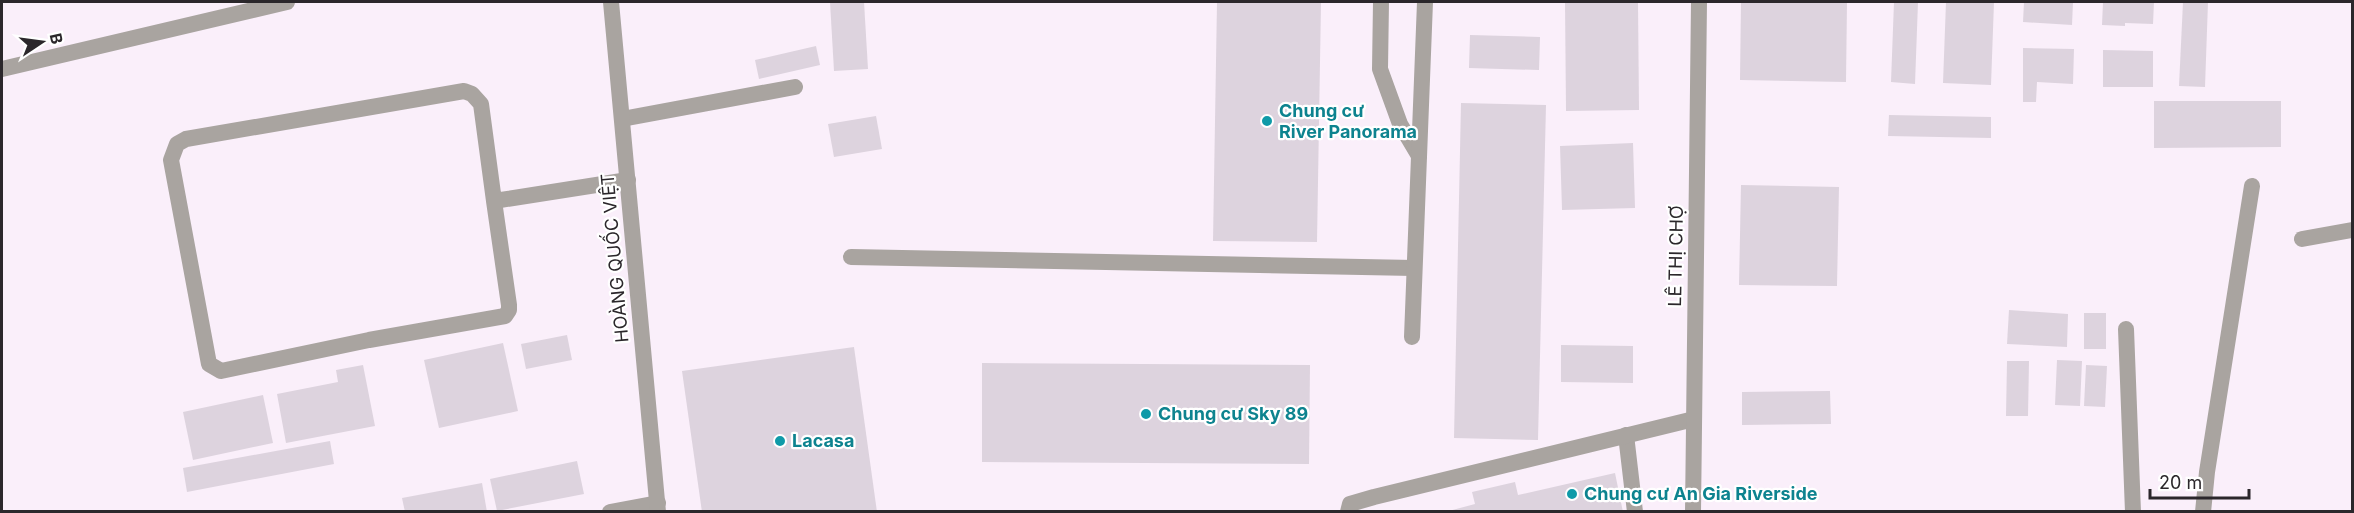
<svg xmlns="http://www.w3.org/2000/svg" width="2354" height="513" font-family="Inter,sans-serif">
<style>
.building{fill:#ddd3de}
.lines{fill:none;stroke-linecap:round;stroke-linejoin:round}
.service{stroke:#a9a4a0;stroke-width:16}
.minor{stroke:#a9a4a0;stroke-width:16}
.tertiary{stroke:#a9a4a0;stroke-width:16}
.culture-dot{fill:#0f9aa8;stroke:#fff;stroke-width:2}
.labels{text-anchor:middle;stroke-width:4.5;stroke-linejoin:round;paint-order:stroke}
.culture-label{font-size:18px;font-weight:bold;fill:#0d838f;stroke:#fff;text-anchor:start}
.street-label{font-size:18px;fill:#2b272b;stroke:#fff}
</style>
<rect width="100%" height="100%" fill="#faeffa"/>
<g class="building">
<polygon points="830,2 864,2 868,69 834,71"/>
<polygon points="1217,2 1321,2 1317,242 1213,241"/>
<polygon points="1565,2 1638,2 1639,110 1566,111"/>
<polygon points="1741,2 1847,2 1846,82 1740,80"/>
<polygon points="1894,2 1918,2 1915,84 1891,82"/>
<polygon points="1946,2 1994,2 1991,85 1943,83"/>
<polygon points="2024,2 2073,2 2072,25 2023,22"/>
<polygon points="2103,2 2154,2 2153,24 2125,23 2125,26 2102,25"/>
<polygon points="2183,2 2208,2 2205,87 2179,86"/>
<polygon points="1470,35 1540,37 1539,70 1469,68"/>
<polygon points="816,46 820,65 759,79 755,60"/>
<polygon points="2023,48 2074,49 2073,84 2037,82 2036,102 2023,102"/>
<polygon points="2103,50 2153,51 2153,87 2103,87"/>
<polygon points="2154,101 2281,101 2281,147 2154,148"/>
<polygon points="1461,103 1546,105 1538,440 1454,438"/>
<polygon points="1889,115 1991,117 1991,138 1888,136"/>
<polygon points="876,116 882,149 834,157 828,124"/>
<polygon points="1633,143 1635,208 1562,210 1560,146"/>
<polygon points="1741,185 1839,187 1837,286 1739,285"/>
<polygon points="2009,310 2068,314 2067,347 2007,344"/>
<rect x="2084" y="313" width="22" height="36"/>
<polygon points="567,335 572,360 526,369 521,344"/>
<polygon points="503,343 518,411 439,428 424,360"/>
<polygon points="1561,345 1633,346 1633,383 1561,382"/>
<polygon points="854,347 877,512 702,512 682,371"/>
<polygon points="2057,360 2082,361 2080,406 2055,405"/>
<polygon points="2007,361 2029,361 2028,416 2006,416"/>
<polygon points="982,363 1310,365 1309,464 982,462"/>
<polygon points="363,365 375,426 286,443 277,394 338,382 336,370"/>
<polygon points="2086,365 2107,366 2105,407 2084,406"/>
<polygon points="1830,391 1831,424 1742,425 1742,392"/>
<polygon points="263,395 273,443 193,460 183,412"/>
<polygon points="330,441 334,464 187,492 183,468"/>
<polygon points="577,461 584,494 497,511 490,479"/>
<polygon points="1615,473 1623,512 1445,512 1475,504 1472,492 1515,482 1518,495"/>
<polygon points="482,483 487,512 405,512 402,498"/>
</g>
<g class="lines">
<g class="service">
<polyline points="1381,2 1380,69 1400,124 1419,156"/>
<polyline points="2,69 287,2"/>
<polyline points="494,201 509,305 509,310 505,316 369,340 221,371 209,364 171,160 177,144 186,139 464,91 472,94 481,104 494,201 628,180"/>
<polyline points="2126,329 2133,512"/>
<polyline points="1626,435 1635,512"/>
<polyline points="1348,512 1350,504 1374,497 1694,419"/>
<polyline points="2203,512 2207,472 2252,186"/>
</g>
<g class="minor">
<polyline points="622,119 795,87"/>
<polyline points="2302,239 2352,230"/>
<polyline points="851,257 1414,268"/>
<polyline points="1412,337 1425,2"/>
<polyline points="610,512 658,503"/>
<polyline points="1693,512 1699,2"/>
</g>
<polyline class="tertiary" points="611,2 658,512"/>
</g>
<g class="culture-dot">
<circle cx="1267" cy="121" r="6"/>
<circle cx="1146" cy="414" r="6"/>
<circle cx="780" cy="441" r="6"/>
<circle cx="1572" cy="494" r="6"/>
</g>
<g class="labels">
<g class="culture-label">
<text x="1279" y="117">Chung cư<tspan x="1279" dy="21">River Panorama</tspan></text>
<text x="1158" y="420">Chung cư Sky 89</text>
<text x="792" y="447">Lacasa</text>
<text x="1584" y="500">Chung cư An Gia Riverside</text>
</g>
<g class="street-label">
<text transform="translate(1676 256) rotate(-89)" y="6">LÊ THỊ CHỢ</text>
<text transform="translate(615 258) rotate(-95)" y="6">HOÀNG QUỐC VIỆT</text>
</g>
</g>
<rect width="2354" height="513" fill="none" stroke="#2b272b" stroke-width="6"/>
<g transform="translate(42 42) rotate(77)" stroke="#ffffff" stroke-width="4.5" paint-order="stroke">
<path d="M0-4.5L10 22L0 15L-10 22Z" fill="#2b272b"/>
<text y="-9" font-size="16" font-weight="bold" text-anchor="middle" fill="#2b272b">B</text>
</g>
<path d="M2150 489v9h99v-9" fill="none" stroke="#2b272b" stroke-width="3"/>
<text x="2159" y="489" font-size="18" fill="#2b272b" stroke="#ffffff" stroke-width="4.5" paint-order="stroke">20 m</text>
</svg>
